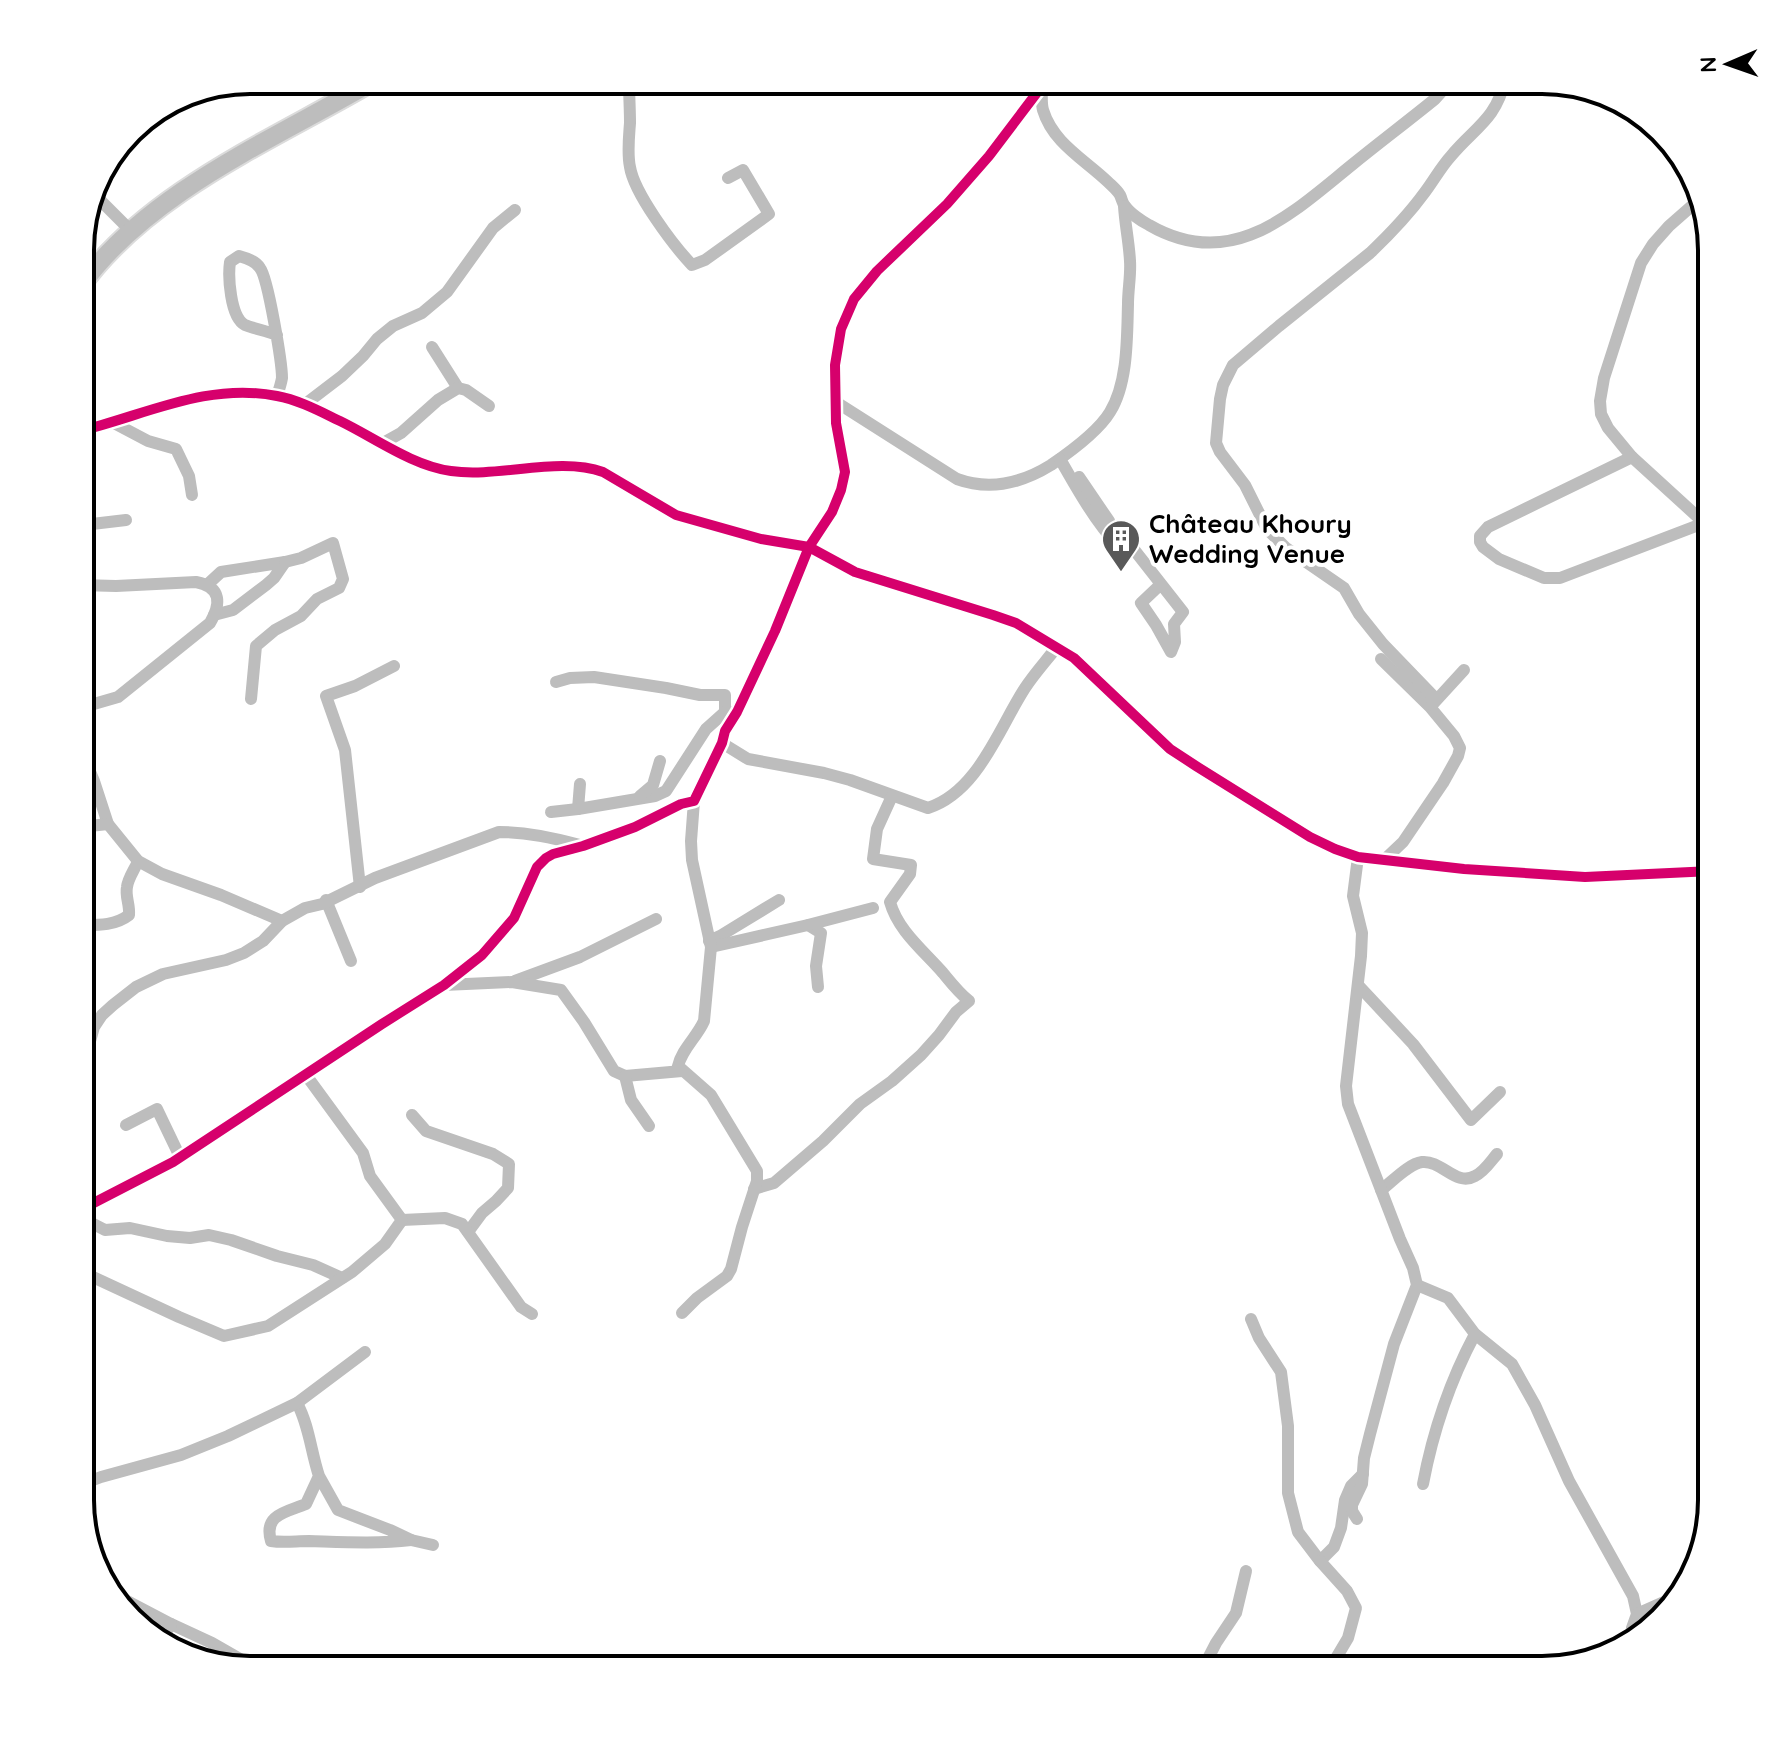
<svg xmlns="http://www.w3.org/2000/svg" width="1792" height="1750" font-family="Quicksand,sans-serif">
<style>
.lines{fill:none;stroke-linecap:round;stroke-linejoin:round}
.highway-casing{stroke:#dbdbdb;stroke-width:22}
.minor{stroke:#bdbdbd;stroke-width:12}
.highway{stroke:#bdbdbd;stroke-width:18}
.cycleway-casing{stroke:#fff;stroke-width:15}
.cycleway{stroke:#d6006c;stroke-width:10}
.labels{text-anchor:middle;stroke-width:8;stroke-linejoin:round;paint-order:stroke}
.poi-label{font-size:26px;font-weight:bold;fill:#000;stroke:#fff;text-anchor:start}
.rim{fill:none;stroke:#000;stroke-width:4}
</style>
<rect width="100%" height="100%" fill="#fff"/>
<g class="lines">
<g class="highway-casing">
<path id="highway" d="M80 287C148 191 277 138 375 80"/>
</g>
<g class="minor">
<polyline points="540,80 541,85"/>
<path d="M629 80C629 95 630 109 630 123 629 137 627 153 630 167 634 193 673 245 692 265L705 260 769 214 743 170 728 178"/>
<path d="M1042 86C1042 94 1041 103 1043 110 1053 143 1084 159 1108 182 1112 186 1117 190 1120 195 1122 199 1122 203 1125 206 1130 213 1141 221 1149 225 1232 273 1291 214 1353 164 1380 142 1408 121 1435 99L1443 90 1447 80"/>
<polyline points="93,193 131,231"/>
<polyline points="1702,197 1669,226 1653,244 1641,263 1604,378 1600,401 1601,414 1608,428 1632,457 1712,530"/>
<path d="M277 335C267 331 252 328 245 325 230 317 228 276 230 262L239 256C246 258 256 261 260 268 268 278 282 363 282 378 281 384 279 390 277 396"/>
<polyline points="432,347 458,388"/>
<path d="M836 402 957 479C990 491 1022 483 1051 465 1070 452 1098 432 1110 412 1128 383 1127 337 1128 304 1128 289 1131 275 1130 261 1129 242 1125 224 1124 206"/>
<polyline points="304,405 342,376 363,356 377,339 393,326 422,313 447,292 493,228 515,210"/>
<polyline points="112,422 148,441 176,449 189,476 192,495"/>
<path d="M80 431C145 415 208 382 277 396 299 400 321 412 340 421 375 438 413 466 451 471 499 478 559 456 603 472L676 515 761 539 809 547 855 572 993 615 1016 623 1074 658 1170 749 1196 766 1310 837 1335 849 1358 857 1464 869 1585 877 1712 871"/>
<polyline points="383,443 401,433 438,400 458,388 466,390 489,406"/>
<polyline points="1632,457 1488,527 1480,536 1480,542 1483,547 1499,559 1544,578 1560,578 1704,523"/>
<path d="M1060 459C1077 489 1095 521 1119 547H1132L1183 612 1174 624 1175 642 1171 652 1156 625 1141 603 1160 585"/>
<polyline points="1079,477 1109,521"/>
<polyline points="80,518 92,524 126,520"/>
<polyline points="208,584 221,572 285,562 274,578 266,585 233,610 214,615"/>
<polyline points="1381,659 1430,707 1454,736 1460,748 1458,756 1443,783 1403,842 1384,860"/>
<polyline points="556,682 570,678 594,677 666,688 700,695 725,695 725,712"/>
<polyline points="251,699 256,646 275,630 301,616 317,599 339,588 343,579 333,543 301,558 285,562"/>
<path d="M1436 699 1383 644 1359 614 1344 588 1286 548 1267 529 1245 485 1220 452 1216 443 1220 399 1223 385 1233 365 1279 326 1370 253C1390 234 1409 214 1425 192 1434 180 1441 167 1451 156 1474 128 1496 120 1505 80"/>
<polyline points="1432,705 1464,670"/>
<path d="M80 708 118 697 210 623C221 604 222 587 196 582L116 586 80 585"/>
<path d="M722 743 748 759 824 773 850 780 928 808C978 792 999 728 1025 688 1034 674 1046 661 1056 648"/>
<polyline points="80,748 94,781 108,824 138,861 162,874 221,895 282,921"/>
<polyline points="580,784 578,809 655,796 666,791 706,729 725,712 737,712"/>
<polyline points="640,796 653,785 660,761"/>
<polyline points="551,812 578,809"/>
<polyline points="80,827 108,824"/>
<polyline points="360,887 345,750 326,696 355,686 394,666"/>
<polyline points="326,900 351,961"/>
<path d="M80 925C97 925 115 926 129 915 130 905 125 896 127 887 128 878 135 869 138 861"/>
<polyline points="808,925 821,933 816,966 818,987"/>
<polyline points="709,941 720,936 779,900"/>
<polyline points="711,947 808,925 873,908"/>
<polyline points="515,981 580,957 656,919"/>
<polyline points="444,985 512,982 561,990 584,1022 614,1071 625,1076 682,1071"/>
<polyline points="1358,985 1413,1044 1471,1120 1500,1092"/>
<polyline points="625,1076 631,1100 649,1126"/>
<path d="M80 1077 94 1027 102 1015 113 1005 136 987 163 974 226 960 244 953 263 941 282 921 305 908 322 904 375 878 499 832C527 832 553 838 580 845"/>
<polyline points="412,1115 426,1131 493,1154 509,1164 508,1188 496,1201 482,1213 468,1232"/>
<polyline points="126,1125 157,1109 180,1157"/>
<path d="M754 1189 774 1183 823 1141 860 1104 892 1081 921 1055 939 1035 956 1012 969 1001C958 992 952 984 943 973 924 951 898 931 890 902L910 874 911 865 873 859 877 829 892 796"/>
<path d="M1381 1190C1392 1182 1408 1164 1422 1162 1442 1160 1456 1187 1475 1176 1484 1172 1491 1161 1497 1154"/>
<polyline points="80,1210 173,1162 382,1024 444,985 482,955 514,918 537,867 546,858 553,854 583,846 635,827 681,804 694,801 722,743 725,731 737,712 775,631 809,547 832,512 841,490 845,472 836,423 835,365 841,329 854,299 877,271 947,204 989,156 1042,86 1041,80"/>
<polyline points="80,1217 105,1230 130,1228 167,1236 190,1238 209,1235 231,1240 277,1256 313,1265 342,1278"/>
<polyline points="402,1220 445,1218 462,1224 521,1307 532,1314"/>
<polyline points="80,1271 179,1317 224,1336 268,1326 352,1272 385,1244 402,1220 370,1176 363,1153 306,1075"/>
<polyline points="1417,1285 1448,1298 1475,1334 1512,1364 1535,1405 1569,1481 1633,1596 1637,1614 1632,1628 1630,1642"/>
<path d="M682 1313 697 1298 727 1276 731 1269 742 1227 757 1181V1171L711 1095 678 1066C682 1049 697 1037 704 1021L711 947 692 860 691 841 694 801"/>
<polyline points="1251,1319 1259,1338 1281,1372 1288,1426 1288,1493 1298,1532 1320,1561 1334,1547 1341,1528 1345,1500 1351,1486 1363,1474"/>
<path d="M297 1403C309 1425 311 1452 319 1476L306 1504C287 1512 263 1514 271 1541 284 1543 296 1541 309 1541 343 1542 377 1544 411 1540L390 1530 338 1510 319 1476"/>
<path d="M1423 1484C1433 1431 1450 1381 1475 1334"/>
<polyline points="80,1485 101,1477 181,1455 228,1436 297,1403 365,1352"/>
<polyline points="1357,1519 1352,1511 1352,1505 1362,1484 1364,1458 1370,1434 1394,1344 1417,1285 1413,1268 1400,1239 1348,1104 1346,1086 1361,956 1362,933 1353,896 1358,857"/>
<polyline points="411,1540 433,1545"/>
<polyline points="1320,1561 1347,1591 1356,1608 1348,1638 1329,1670"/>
<polyline points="110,1592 171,1624 212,1643 259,1670"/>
<polyline points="1637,1614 1664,1602 1674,1600"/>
<polyline points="161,1640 171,1624"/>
<polyline points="1202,1670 1216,1643 1236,1613 1246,1571"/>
</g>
<use href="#highway" class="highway"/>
<g class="cycleway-casing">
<g id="cycleway">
<path d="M80 431C145 415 208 382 277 396 299 400 321 412 340 421 375 438 413 466 451 471 499 478 559 456 603 472L676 515 761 539 809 547 855 572 993 615 1016 623 1074 658 1170 749 1196 766 1310 837 1335 849 1358 857 1464 869 1585 877 1712 871"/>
<polyline points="80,1210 173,1162 382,1024 444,985 482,955 514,918 537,867 546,858 553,854 583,846 635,827 681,804 694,801 722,743 725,731 737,712 775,631 809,547 832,512 841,490 845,472 836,423 835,365 841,329 854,299 877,271 947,204 989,156 1042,86 1041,80"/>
</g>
</g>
<use href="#cycleway" class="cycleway"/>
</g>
<defs>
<g id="building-pin" transform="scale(2)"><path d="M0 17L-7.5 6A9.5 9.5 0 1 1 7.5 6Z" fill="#595959" stroke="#fff"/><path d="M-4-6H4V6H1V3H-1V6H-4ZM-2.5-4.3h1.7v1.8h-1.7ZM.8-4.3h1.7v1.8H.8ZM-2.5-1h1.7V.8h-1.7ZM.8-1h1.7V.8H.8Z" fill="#fff"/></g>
</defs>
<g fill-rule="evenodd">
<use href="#building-pin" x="1121" y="539"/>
</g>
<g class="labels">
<g class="poi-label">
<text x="1149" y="533">Château Khoury<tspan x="1149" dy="30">Wedding Venue</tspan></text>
</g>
</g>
<path d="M0 0H1792V1750H0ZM250 94H1542A156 156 0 0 1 1698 250V1500A156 156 0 0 1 1542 1656H250A156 156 0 0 1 94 1500V250A156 156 0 0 1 250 94Z" fill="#fff" fill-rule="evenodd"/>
<path class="rim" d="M250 94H1542A156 156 0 0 1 1698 250V1500A156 156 0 0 1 1542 1656H250A156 156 0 0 1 94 1500V250A156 156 0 0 1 250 94Z"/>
<g transform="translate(1728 64) rotate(268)" stroke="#ffffff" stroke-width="6" paint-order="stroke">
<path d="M0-6L14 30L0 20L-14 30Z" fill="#000000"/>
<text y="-12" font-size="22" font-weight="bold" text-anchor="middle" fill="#000000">N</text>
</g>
</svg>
